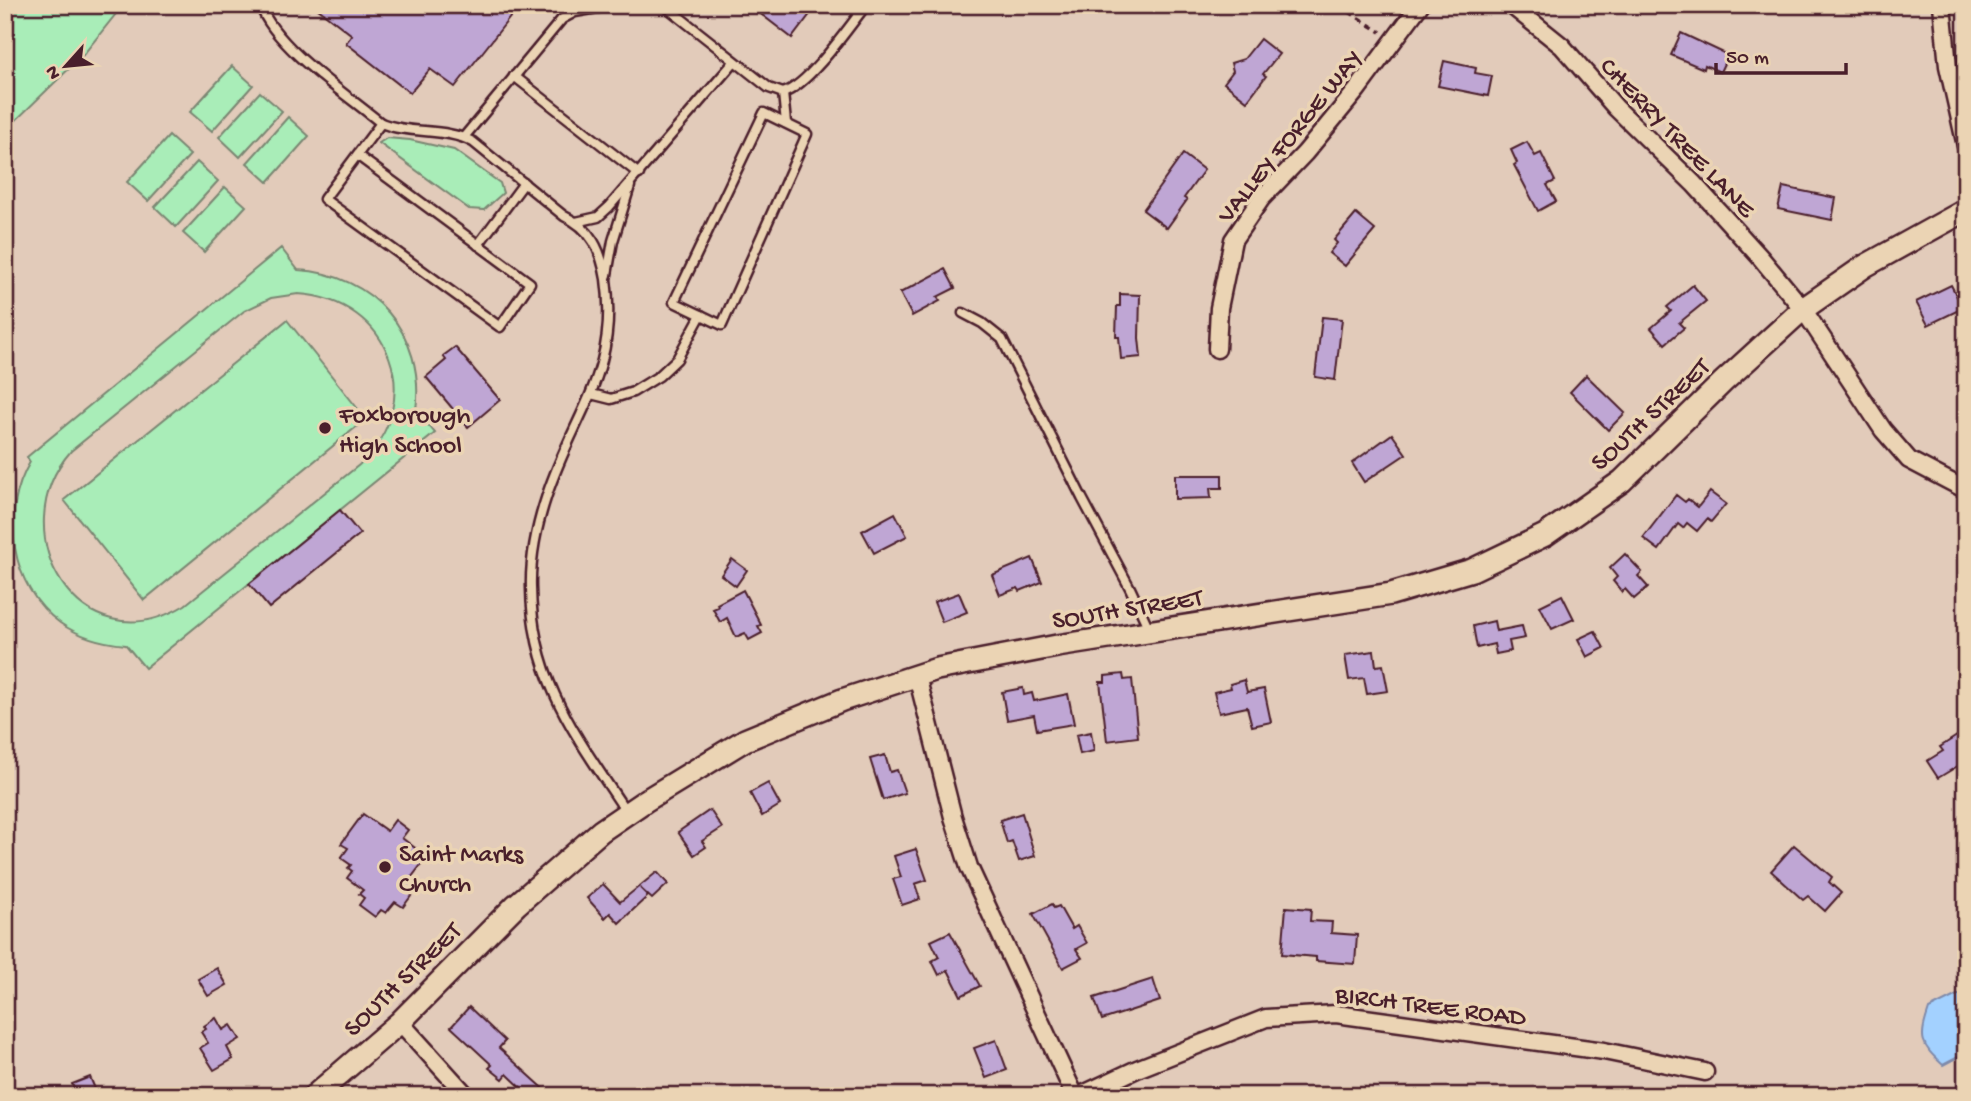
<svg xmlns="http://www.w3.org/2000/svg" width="1971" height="1101" font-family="'Gochi Hand',sans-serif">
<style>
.green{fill:#a9edb8;stroke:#7a8672;stroke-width:2;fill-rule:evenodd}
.water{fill:#a3d1ff;stroke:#7f8aaa;stroke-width:2}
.building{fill:#bfa6d4;stroke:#4a1f2b;stroke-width:2}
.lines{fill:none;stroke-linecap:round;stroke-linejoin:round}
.lane-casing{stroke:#4a1f2b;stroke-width:13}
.street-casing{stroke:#4a1f2b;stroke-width:21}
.secondary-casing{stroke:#4a1f2b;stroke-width:26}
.path{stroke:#4a1f2b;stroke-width:3.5;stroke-dasharray:7 5;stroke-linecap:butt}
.lane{stroke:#ebd4b4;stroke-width:8}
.street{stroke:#ebd4b4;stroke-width:16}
.secondary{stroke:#ebd4b4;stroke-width:21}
.poi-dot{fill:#4a1f2b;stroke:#ebd4b4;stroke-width:2.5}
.labels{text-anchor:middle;stroke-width:7;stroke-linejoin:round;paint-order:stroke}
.street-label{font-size:26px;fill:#4a1f2b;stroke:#ebd4b4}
.poi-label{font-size:26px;fill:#4a1f2b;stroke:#ebd4b4;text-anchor:start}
</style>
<rect width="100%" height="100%" fill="#e2cbba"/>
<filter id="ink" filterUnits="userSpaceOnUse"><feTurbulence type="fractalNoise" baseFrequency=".0143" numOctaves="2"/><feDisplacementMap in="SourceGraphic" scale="14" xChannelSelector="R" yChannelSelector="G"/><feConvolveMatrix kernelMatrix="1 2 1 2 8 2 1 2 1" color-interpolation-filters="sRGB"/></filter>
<g filter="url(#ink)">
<g class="green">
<polygon points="5,5 123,5 83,55 5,131"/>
<polygon points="232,66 253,85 212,131 190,112"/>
<polygon points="260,92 282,111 240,157 219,137"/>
<polygon points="288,117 309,136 268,182 247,163"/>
<polygon points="169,136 190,155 148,201 127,182"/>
<polygon points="387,138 410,140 454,150 500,183 503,193 484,210 469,209 379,143"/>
<polygon points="197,162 218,181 176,227 155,207"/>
<polygon points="225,187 246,206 204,252 183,233"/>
<path d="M281 248 298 270C373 274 426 334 416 410L435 433 145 668 126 645C102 643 80 637 60 623 10 587 0 513 30 462L27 457ZM298 294C391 300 428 401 359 465L185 605C79 669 0 532 71 451L244 311 271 298Z"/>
<polygon points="287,320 366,419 144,600 64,500"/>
</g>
<path class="water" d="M1957 995H1966V1053L1943 1065C1920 1044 1919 1039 1929 1009Z"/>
<g class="building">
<polygon points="313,5 507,5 515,11 455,87 430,69 410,93 346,43 352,35"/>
<polygon points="749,5 817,5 792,38"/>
<polygon points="1681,33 1728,55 1720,72 1705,65 1704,69 1671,55"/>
<polygon points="1260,39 1279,54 1263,74 1266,76 1247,101 1224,83 1233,71 1231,63 1244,59"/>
<polygon points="1444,61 1476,68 1475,73 1492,76 1488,96 1438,86"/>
<polygon points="1527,142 1535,156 1541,153 1555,181 1547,185 1556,201 1538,211 1514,165 1517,163 1511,150"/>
<polygon points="1183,154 1204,170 1184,198 1187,200 1167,228 1143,210"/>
<polygon points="1783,187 1836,198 1832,220 1778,209"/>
<polygon points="1356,214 1375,230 1345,266 1329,253 1337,243 1334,240"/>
<polygon points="945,269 955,288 937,297 940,301 912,316 900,293"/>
<polygon points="1693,285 1706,301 1679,323 1684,328 1665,344 1651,328 1671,311 1667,307"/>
<polygon points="1951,285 1963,308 1928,325 1916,302"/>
<polygon points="1120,294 1140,295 1139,338 1141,357 1121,359 1119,337 1116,337 1117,306 1120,306"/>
<polygon points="1322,317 1342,319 1335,380 1315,377"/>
<polygon points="455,347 500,400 468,427 426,377 446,360 443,356"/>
<polygon points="1586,375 1625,413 1608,430 1570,392"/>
<polygon points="1392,434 1406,454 1364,482 1352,463"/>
<polygon points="1175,475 1222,475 1222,488 1210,488 1211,498 1175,499"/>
<polygon points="1710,492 1726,504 1711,522 1707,519 1697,531 1687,523 1683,528 1678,524 1659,550 1643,538 1676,495 1685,502 1688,499 1698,507"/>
<polygon points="340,510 360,534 269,608 249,584"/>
<polygon points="895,513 907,536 874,553 862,531"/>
<polygon points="1625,554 1642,572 1638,576 1648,587 1634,599 1625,589 1622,592 1613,581 1617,577 1610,568"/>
<polygon points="1032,558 1042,582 1020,591 1018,588 1000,595 992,575"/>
<polygon points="732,559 747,570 736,586 721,575"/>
<polygon points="743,590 761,625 758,626 762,633 749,640 745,633 736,637 727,618 720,622 713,609 718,607 717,604"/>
<polygon points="959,593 967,612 942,622 934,602"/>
<polygon points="1562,595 1574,619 1552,629 1540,606"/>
<polygon points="1494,621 1496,631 1522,626 1525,638 1509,641 1511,651 1496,654 1494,644 1477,648 1473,626"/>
<polygon points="1595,631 1604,648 1587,657 1578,639"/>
<polygon points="1374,651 1376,666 1383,665 1388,691 1367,694 1364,678 1349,680 1345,655"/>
<polygon points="1123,674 1124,680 1132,679 1138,737 1107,741 1100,682 1105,682 1105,676"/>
<polygon points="1244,680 1247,692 1264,689 1271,722 1252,726 1247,707 1219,713 1214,692 1231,688 1230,684"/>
<polygon points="1023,688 1024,695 1032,693 1034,701 1068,694 1074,724 1037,730 1034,715 1007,720 1002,692"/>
<polygon points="1966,730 1966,761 1938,778 1927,761 1943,751 1940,747"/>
<polygon points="1091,732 1094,751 1080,754 1076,735"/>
<polygon points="885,755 890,772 897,770 905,793 883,800 870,759"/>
<polygon points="768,783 780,805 762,816 750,793"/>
<polygon points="710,810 722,828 702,841 706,847 694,855 678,832"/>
<polygon points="1022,813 1035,856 1019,861 1012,841 1007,843 1000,820"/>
<polygon points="363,814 387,831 395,820 408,830 402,838 427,857 408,882 417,888 403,907 395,902 386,913 381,910 375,917 359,905 364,898 359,894 363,890 347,878 352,871 348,868 351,865 341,858 348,848 341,844"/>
<polygon points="1794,845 1832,877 1829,882 1841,893 1825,911 1808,896 1803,900 1771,871"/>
<polygon points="916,849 927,880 915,884 920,899 902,905 893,879 901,877 894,856"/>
<polygon points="657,872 668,884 652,899 640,888 648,896 619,923 610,913 605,918 587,898 603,884 620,902"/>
<polygon points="1052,904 1054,908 1059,906 1072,929 1077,926 1087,943 1076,949 1082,958 1063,968 1033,914"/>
<polygon points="1286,907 1311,909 1310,921 1332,922 1331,933 1357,935 1355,964 1316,961 1316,957 1282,954"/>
<polygon points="950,932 980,986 961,996 948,970 939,975 932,961 939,957 931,941"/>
<polygon points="217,968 227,985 208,996 198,979"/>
<polygon points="1153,979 1160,1001 1102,1020 1094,998"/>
<polygon points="469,1007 505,1041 499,1048 552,1096 530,1096 507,1074 503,1079 489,1068 492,1065 451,1027"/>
<polygon points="216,1018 223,1030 231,1025 240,1039 227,1047 233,1059 214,1070 200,1048 208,1043 201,1032 206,1029 204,1026"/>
<polygon points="996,1040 1007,1070 986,1078 974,1048"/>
<polygon points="90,1077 98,1096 77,1096 72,1084"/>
</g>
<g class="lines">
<g class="lane-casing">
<g id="lane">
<path d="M260 5C276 48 345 93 381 123 411 135 445 127 473 142L564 216C591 228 601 250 606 279 619 372 574 413 547 495 537 525 530 556 531 588 532 682 578 738 627 813"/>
<path d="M664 5 769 88 783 93C809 85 849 27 866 5"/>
<polyline points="514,76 639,174"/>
<polyline points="783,93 786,123"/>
<polygon points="764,113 807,134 722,325 674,302"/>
<polyline points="464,137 562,19 575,12 615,5"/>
<polyline points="357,155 530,283 500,327 324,199 381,123"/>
<polyline points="576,222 598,217 609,207 734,62"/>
<polyline points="478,245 524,183"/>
<polyline points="607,275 613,241 630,186"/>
<polyline points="963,313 982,323 1002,339 1082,498 1130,588 1149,629"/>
<polyline points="591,394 611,399 633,392 659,376 677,359 701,315"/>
</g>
</g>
<g class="street-casing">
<g id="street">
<polyline points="1511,5 1562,46 1616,108 1694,184 1760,257 1803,309 1883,430 1909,460 1966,490"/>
<polyline points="1942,5 1948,66 1966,146"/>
<polyline points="1217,349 1219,308 1233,240 1261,199 1305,153 1357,90 1420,5"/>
<polyline points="917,676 953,817 969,867 1075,1096"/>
<polyline points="400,1022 467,1096"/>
<polyline points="1079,1096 1137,1069 1266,1018 1336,1014 1604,1051 1705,1072"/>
</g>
</g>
<g class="secondary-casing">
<polyline id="secondary" points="314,1096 400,1022 516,905 601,831 645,801 745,740 842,700 937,669 1057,646 1391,594 1472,570 1545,535 1622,481 1723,382 1803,309 1865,266 1966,210"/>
</g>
<polyline class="path" points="1338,5 1381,32"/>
<use href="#lane" class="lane"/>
<use href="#street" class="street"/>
<use href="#secondary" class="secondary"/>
</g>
</g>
<g class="poi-dot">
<circle cx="325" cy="428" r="7"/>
<circle cx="385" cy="867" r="7"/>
</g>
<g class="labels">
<g class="street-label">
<text transform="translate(1288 135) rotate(-51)" y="9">VALLEY FORGE WAY</text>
<text transform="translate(1679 136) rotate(46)" y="9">CHERRY TREE LANE</text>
<text transform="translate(1649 413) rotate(-43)" y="9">SOUTH STREET</text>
<text transform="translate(1127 607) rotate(-9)" y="9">SOUTH STREET</text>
<text transform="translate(401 978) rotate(-44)" y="9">SOUTH STREET</text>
<text transform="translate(1431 1004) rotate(7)" y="9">BIRCH TREE ROAD</text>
</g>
<g class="poi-label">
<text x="339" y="422">Foxborough<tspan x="339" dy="30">High School</tspan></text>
<text x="399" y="861">Saint Marks<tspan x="399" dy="30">Church</tspan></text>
</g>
</g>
<rect width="1971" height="1101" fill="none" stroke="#ebd4b4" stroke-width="28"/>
<rect x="14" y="14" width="1943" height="1073" fill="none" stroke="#4a1f2b" stroke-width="2.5" filter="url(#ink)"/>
<g transform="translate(66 66) rotate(243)" stroke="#ebd4b4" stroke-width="5" paint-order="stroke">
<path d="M0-5L12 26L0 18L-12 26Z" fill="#4a1f2b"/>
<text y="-10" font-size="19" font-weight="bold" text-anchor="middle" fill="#4a1f2b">N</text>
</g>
<path d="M1716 63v10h130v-10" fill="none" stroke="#4a1f2b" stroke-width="3.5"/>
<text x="1726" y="63" font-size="21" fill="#4a1f2b" stroke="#ebd4b4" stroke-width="5" paint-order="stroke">50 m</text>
</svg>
